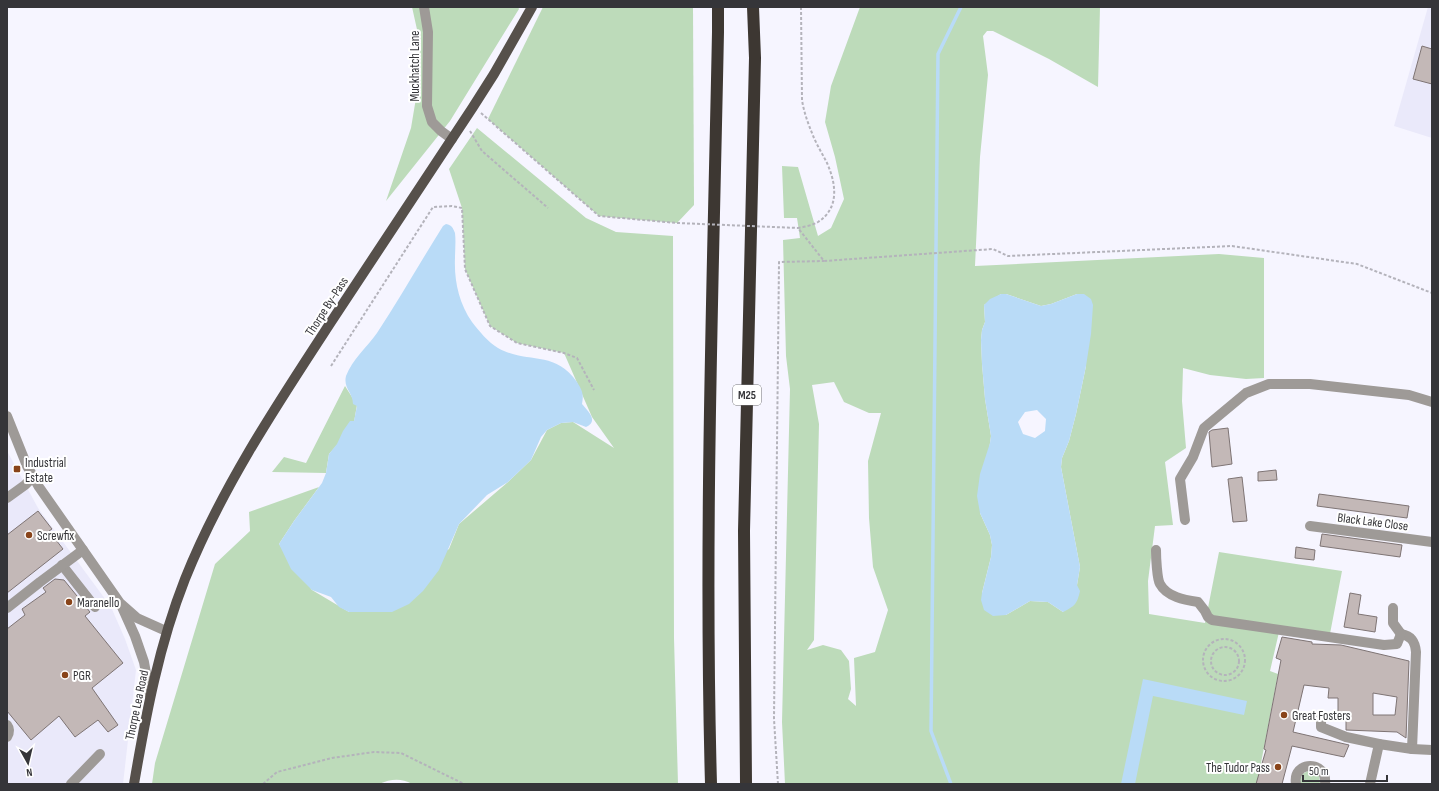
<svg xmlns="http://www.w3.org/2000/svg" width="1439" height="791" font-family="'Sofia Sans Condensed',sans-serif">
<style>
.built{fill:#eae9fa}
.green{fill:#bddbba;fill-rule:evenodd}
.water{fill:#b9dbf7;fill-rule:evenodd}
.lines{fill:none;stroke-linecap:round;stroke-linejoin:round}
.stream{stroke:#b9dbf7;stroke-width:3.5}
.building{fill:#c3b8b7;stroke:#7e7474;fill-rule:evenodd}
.path{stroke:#b4b3bb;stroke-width:2;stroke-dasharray:3 2;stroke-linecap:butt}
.minor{stroke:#9e9a97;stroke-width:10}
.major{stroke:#56504b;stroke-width:10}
.highway{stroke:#3d3732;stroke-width:12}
.path-bridge{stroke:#b4b3bb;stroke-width:2;stroke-dasharray:3 2;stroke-linecap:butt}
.poi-dot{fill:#89441a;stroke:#fff;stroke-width:1.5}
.labels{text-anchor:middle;stroke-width:4;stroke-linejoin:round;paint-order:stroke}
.shield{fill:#fff;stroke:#727274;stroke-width:1}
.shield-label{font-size:12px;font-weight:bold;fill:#353539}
.street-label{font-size:13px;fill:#353539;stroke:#fff}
.poi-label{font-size:13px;fill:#353539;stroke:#fff;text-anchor:start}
</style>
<rect width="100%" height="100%" fill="#f6f5ff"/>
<g class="built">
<polygon points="1428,7 1432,7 1432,138 1394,126"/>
<polygon points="7,451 38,508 111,607 125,639 136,670 123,784 7,784"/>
</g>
<g class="green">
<polygon points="412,7 518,7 519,9 450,121 386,201 411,128 417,92 420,43"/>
<polygon points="543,7 693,7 694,205 677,223 599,216 488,119"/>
<path d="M860 7H1100L1098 87 1049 59 993 31H987L983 36 988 75 980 157 975 266 1219 254 1264 258V378L1246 379 1210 375 1183 368 1182 401 1186 448 1165 462 1173 525 1155 526 1148 581 1149 614 1205 623 1219 552 1342 571 1329 639 1279 632 1270 671 1278 674 1257 784H785L782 722 790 389 786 356 783 240 800 238 797 218H784L782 166 798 167 818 236 831 228 844 199 835 157 825 122 831 86ZM1001 294H1006L1041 306 1051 304 1077 294 1086 366 1076 414 1069 441 1062 458 1061 467 1080 567 1077 585 1063 612 1048 602 1030 601 1006 615 982 593 991 557 992 545 990 535 980 513 991 436 985 399 982 364 981 340 982 330 985 322 984 305ZM834 382 844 402 869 413H881L868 461 869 518 873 567 888 610 875 652 854 658 856 706 848 699 851 689 849 661 841 650 823 645 807 650 814 640 819 424 812 385Z"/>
<path d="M477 128 586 218 616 232 673 236 674 638 678 784H412C401 778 391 779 379 784H152L155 763 215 564 250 531 249 512 319 487 294 521 279 544 312 590 349 612 449 549 459 524 508 482 531 460 547 430 561 423 573 422 614 448 592 417 564 353 517 343 490 326 465 269 462 208 449 169Z"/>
<polygon points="345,386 357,405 354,422 337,445 329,454 326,473 272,472 284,457 306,463"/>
<polygon points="1308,771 1319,775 1320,784 1300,784 1300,782 1302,774"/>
</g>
<g class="water">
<path d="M446 224C452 225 453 228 455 233 456 242 455 250 455 258 454 281 459 303 472 322 479 331 488 342 498 348 528 365 553 349 577 382 582 390 584 394 582 404 588 411 599 421 586 427L573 422 561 423 547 430 541 437 531 460 508 482 487 495 459 524 439 570 423 591 409 604 392 612H349L339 607 331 597 312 590 291 569 279 544 294 521 322 483 326 473 329 454 337 444 343 431 350 421H354L357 406 353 404C353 393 343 388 346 376 352 360 367 347 377 333 400 298 421 261 443 226Z"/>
<path d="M1001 294H1006L1041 306 1051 304 1077 294H1084L1091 299 1093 305 1091 334 1086 366 1076 414 1069 441 1062 458 1061 467 1080 567 1077 585 1080 591C1077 604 1075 606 1063 612L1048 602 1030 601 1006 615 993 616 984 610 981 600 982 593 991 557 992 545 990 535 980 513 977 496 980 474 990 443 991 436 985 399 982 364 981 340 982 330 985 322 984 305 990 299ZM1037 410 1046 419 1045 431 1035 438 1023 434 1018 422 1025 412Z"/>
<polygon points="1143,679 1247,701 1244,715 1153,696 1135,784 1121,784"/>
</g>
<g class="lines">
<polyline class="stream" points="951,784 931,731 938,54 961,7"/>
</g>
<g class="building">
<polygon points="1422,46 1432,49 1432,84 1413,79"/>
<polygon points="1228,428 1232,464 1212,467 1209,432 1212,430"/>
<polygon points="1276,470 1277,480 1258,481 1258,472"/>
<polygon points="1242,477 1247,521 1233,522 1228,479"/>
<polygon points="1319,494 1409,506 1407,518 1317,506"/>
<polygon points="38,511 52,529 49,531 63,549 7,593 7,535"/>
<polygon points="1322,534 1402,545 1400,557 1320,546"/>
<polygon points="1296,547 1315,550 1314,560 1295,558"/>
<polygon points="55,579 64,580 90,612 85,616 123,663 92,688 118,725 108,732 98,720 75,737 59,716 31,740 7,711 7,629 25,615 22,609 46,592 43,588"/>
<polygon points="1350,593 1361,595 1358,614 1377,617 1375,632 1344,627"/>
<path d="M1282 637 1312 642V644L1341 645 1409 661 1406 738 1397 732 1346 730V713H1338V698H1328L1329 688 1304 685 1293 732 1349 745 1344 757 1292 746 1282 784H1256L1266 750 1264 749 1281 660 1276 658ZM1373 693 1397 697 1395 715H1373Z"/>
</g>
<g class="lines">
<g class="path">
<path d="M801 7 802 100C804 113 809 126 814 138 818 147 823 155 827 163 836 183 840 208 818 222 813 225 804 227 798 228L824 261 993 249 1008 256 1232 246 1357 264 1432 293"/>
<polyline points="481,113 599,216 677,223"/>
<polyline points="470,131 482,151 548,208"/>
<polyline points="331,366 433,207 452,206 462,208 465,269 490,326 517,343 564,353 577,358 594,390"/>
<circle cx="1224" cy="660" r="21"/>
<circle cx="1225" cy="661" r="14"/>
<polyline points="263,784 277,772 332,758 374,752 401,753 464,784"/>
<polyline points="778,784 774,719 779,262 824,261"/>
</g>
<g class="minor">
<polyline points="424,7 428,32 427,106 432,122 441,131 452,139"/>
<polyline points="7,416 27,466 39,487 120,603 137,618 166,631"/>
<polyline points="7,498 25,485 33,477"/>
<polyline points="1185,520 1180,479 1193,457 1204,428 1246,393 1269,384 1310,384 1409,395 1432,402"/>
<polyline points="1310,526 1432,542"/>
<path d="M1156 550C1156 557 1157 579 1160 584 1167 597 1185 600 1198 602L1205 611 1208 617 1212 620 1384 645 1397 644 1401 634C1411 636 1415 641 1416 652L1412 749 1379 744"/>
<polyline points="62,565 95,607"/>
<polyline points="122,607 135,636 144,662 150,696"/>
<polyline points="7,608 40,582 83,550"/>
<polyline points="1393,608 1393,623 1401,634"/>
<polyline points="1321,718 1321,727 1346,737 1379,744 1370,784"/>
<path d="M7 725C10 729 10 732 7 737"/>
<polyline points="1412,749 1432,750"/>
<polyline points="71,784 100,754"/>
<path d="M1296 784C1292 760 1328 760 1325 784"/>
</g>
<path class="major" d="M134 784C146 714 159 645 185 579 221 489 276 406 329 325 377 252 425 180 473 107L494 74 532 7"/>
<g class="highway">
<path d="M711 784C704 534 713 283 718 32V7"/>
<polyline points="746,784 744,531 755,58 753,7"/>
</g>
<polyline class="path-bridge" points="677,223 798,228"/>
</g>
<g class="poi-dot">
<rect x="13" y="465" width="8" height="8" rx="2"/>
<circle cx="29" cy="535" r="4"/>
<circle cx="69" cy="602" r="4"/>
<circle cx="65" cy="675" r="4"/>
<circle cx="1284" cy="715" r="4"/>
<circle cx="1278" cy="767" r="4"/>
</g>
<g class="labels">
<rect class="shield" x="733" y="385" width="28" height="20" rx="3"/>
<g class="shield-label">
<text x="747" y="399">M25</text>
</g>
<g class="street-label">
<text transform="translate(414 66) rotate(-90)" y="5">Muckhatch Lane</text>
<text transform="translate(326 306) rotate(-57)" y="5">Thorpe By-Pass</text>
<text transform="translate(1373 521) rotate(7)" y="5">Black Lake Close</text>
<text transform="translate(136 705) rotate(-78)" y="5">Thorpe Lea Road</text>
</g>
<g class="poi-label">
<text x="25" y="467">Industrial<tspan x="25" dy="15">Estate</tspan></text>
<text x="37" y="540">Screwfix</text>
<text x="77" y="607">Maranello</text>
<text x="73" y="680">PGR</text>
<text x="1292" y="720">Great Fosters</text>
<text x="1270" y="772" text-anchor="end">The Tudor Pass</text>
</g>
</g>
<rect width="1439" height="791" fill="none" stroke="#353539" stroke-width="16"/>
<g transform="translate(28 763) rotate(172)" stroke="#ffffff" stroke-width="3" paint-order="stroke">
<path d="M0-3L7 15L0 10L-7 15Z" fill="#353539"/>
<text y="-6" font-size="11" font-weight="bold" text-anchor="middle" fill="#353539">N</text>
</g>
<path d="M1303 775v6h84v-6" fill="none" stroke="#353539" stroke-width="2"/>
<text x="1309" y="775" font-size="12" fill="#353539" stroke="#ffffff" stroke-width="3" paint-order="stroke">50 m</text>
</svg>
